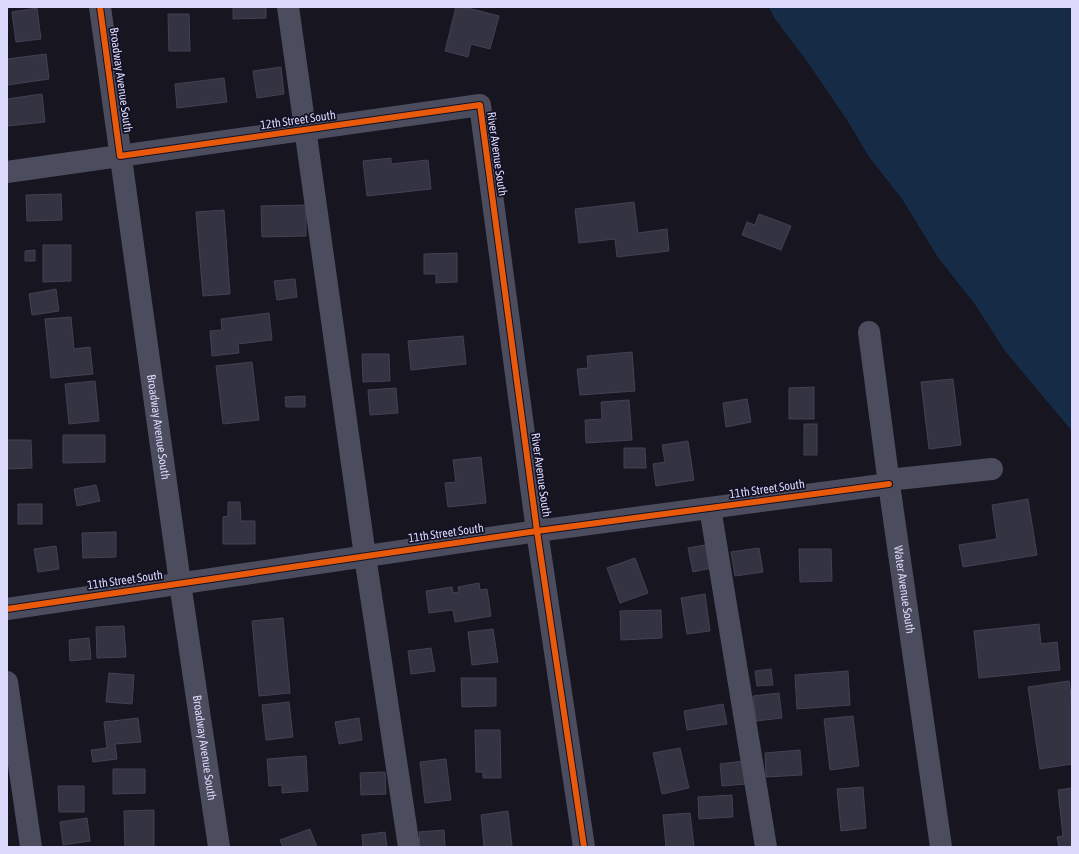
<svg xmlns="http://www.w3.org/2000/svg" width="1079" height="854" font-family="'Asap Condensed',sans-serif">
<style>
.water{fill:#152b46}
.building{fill:#343342;stroke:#434153}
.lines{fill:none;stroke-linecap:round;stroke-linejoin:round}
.minor{stroke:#4c4c5f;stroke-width:22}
.cycleway-casing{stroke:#131124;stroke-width:8}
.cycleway{stroke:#e8590c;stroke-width:6}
.labels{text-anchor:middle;stroke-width:3.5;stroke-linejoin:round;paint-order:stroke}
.street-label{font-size:12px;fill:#dad8fb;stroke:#131124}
</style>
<rect width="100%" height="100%" fill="#161520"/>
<polygon class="water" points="769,7 1072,7 1072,431 1005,351 974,303 939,259 902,199 869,157 847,120 806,60 775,19"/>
<g class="building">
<polygon points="233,7 266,7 266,18 233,19"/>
<polygon points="456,7 464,7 499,16 490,49 471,44 468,57 445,51"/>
<polygon points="37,8 41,39 16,42 12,12"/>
<polygon points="168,14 189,14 190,51 169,51"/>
<polygon points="46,54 49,79 7,85 7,59"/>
<polygon points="281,67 284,94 257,98 253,71"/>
<polygon points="224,78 227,102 177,108 175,84"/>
<polygon points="42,94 45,122 7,126 7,99"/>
<polygon points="391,158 391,164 428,160 431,189 367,196 363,161"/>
<polygon points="61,194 62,220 27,221 26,195"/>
<polygon points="634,202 638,233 667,229 669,251 617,257 615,239 579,243 575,209"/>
<polygon points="306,205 306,236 262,237 261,206"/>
<polygon points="224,210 230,294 203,296 196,212"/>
<polygon points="759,214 791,226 781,250 742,235 747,222 755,225"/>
<polygon points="43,245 71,245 71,281 43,282"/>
<polygon points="35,250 35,261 25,261 25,251"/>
<polygon points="457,253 457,282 436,283 436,274 424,274 424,254"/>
<polygon points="295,279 297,297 277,300 274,281"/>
<polygon points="56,289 59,311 32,315 29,294"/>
<polygon points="269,313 272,340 238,344 239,353 212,356 210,331 222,330 221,319"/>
<polygon points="71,317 74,349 90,347 93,374 51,378 45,319"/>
<polygon points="463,336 466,364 411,370 408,341"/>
<polygon points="632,352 635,391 580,395 577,369 588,368 587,356"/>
<polygon points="362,354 389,354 390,381 363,382"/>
<polygon points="252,362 259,420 223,424 216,366"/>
<polygon points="953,379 961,445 929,449 921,382"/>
<polygon points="95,381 99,421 69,424 65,384"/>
<polygon points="814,387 814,419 789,419 789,388"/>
<polygon points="396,388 398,413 370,415 368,390"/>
<polygon points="305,396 305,407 286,407 285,397"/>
<polygon points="747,399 751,422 726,427 723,403"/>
<polygon points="629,400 632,440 586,443 585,420 602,419 601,402"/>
<rect x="804" y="424" width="13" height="31"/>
<polygon points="63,435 105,435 105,462 63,463"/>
<polygon points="7,440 31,440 32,468 7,469"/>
<polygon points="688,441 694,480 656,486 653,464 665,462 662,445"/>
<polygon points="624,448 645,448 646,468 624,468"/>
<polygon points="481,457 486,503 448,507 445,483 456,482 453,460"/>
<polygon points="96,485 100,501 77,506 74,489"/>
<polygon points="1028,499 1037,555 963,567 959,545 997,539 992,505"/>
<polygon points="228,502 240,502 241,521 255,521 255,544 223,544 223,517 228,516"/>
<rect x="18" y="504" width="24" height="20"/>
<polygon points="116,532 116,557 83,558 82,533"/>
<polygon points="711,544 716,567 693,572 688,548"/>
<polygon points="56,546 59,569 38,572 34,549"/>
<polygon points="759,548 763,572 735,576 731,552"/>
<polygon points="799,549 831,549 832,581 800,582"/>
<polygon points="635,558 648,593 620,603 607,568"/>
<polygon points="479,583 480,590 487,589 491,616 455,622 453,610 429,613 426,591 452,587 453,593 459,592 458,587"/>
<polygon points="705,594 710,631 687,634 681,598"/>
<polygon points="661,610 662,638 621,640 620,611"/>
<polygon points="283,618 290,693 259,696 252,621"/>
<polygon points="1039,624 1041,644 1057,642 1060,670 979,678 974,631"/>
<polygon points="124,626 126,657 97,658 96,627"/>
<polygon points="493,629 498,662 472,665 468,632"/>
<polygon points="89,638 91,659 70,661 69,640"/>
<polygon points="431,648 435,671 411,674 408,651"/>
<polygon points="771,669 773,685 757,686 755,671"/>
<polygon points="848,671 850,705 797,709 795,675"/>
<polygon points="109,673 134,675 132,704 106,702"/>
<polygon points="461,678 496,678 496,706 462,707"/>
<polygon points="1069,681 1072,704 1072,764 1040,769 1028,687"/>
<polygon points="779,693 782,718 756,721 753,696"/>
<polygon points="289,702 293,737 266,740 262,705"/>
<polygon points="723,704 727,724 687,730 684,711"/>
<polygon points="853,716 859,766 830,770 824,719"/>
<polygon points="138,718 141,742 115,744 117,759 93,762 91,750 107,748 104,722"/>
<polygon points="359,718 362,740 339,744 335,722"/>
<polygon points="475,730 500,730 501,778 483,778 483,772 476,772"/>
<polygon points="680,748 689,788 662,794 653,753"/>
<polygon points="800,750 802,775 766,777 765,753"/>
<polygon points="306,756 308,791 282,793 282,785 269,786 267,759"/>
<polygon points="446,759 451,800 425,803 420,762"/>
<polygon points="743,761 746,784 722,786 720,764"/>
<polygon points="113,769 145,769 145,793 113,794"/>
<polygon points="385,772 386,794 361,795 360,773"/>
<polygon points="58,786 84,786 84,812 59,812"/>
<polygon points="863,787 866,828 841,831 837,789"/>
<polygon points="1072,788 1072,847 1059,847 1057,837 1063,836 1058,790"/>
<polygon points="732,795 733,817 699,819 698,797"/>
<polygon points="154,810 154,847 125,847 124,811"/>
<polygon points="508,811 512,846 484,847 481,815"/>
<polygon points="690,813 694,847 666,847 663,815"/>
<polygon points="87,818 90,841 63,845 60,822"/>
<polygon points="310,829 317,847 283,847 280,840"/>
<polygon points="444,830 445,847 420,847 419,832"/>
<polygon points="385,832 387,847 363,847 362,835"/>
</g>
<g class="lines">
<g class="minor">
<path id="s1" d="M100 7 180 583 219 847"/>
<polyline points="288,7 365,556 409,847"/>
<polyline points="7,172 480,105 537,531 584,847"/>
<path id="s2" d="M869 332 889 484 941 847"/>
<polyline points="888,480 992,469"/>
<polyline points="710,508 766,847"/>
<polyline points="7,609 537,531 889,484"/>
<polyline points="7,682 31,847"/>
</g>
<g class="cycleway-casing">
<g id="cycleway">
<polyline points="100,7 120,156 480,105 537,531 584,847"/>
<polyline points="7,609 537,531 889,484"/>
</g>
</g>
<use href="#cycleway" class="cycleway"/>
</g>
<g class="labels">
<g class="street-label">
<text transform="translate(121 80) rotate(82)" y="4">Broadway Avenue South</text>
<text transform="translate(298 120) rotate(-8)" y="4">12th Street South</text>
<text transform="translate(497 154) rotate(82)" y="4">River Avenue South</text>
<text dy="4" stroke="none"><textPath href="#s1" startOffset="424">Broadway Avenue South</textPath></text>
<text transform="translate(541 475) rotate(82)" y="4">River Avenue South</text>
<text transform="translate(767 489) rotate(-8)" y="4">11th Street South</text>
<text transform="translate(446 533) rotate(-8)" y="4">11th Street South</text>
<text transform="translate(125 580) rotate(-8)" y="4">11th Street South</text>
<text dy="4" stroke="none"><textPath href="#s2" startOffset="260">Water Avenue South</textPath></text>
<text dy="4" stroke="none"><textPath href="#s1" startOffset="748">Broadway Avenue South</textPath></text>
</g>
</g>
<rect width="1079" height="854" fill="none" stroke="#dad8fb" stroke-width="16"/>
</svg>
